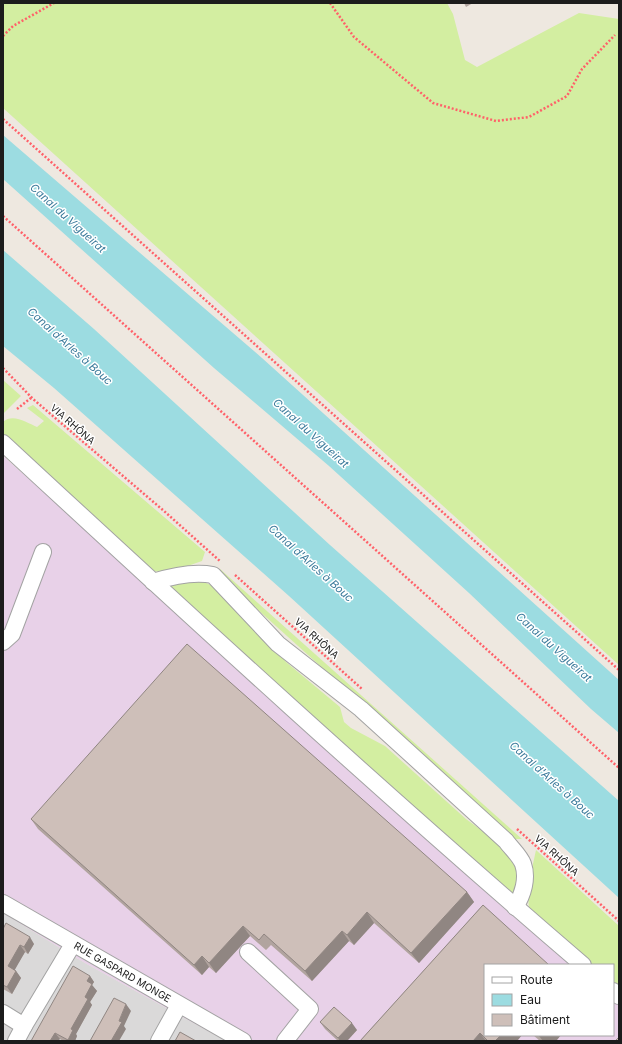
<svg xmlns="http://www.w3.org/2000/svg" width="622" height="1044" font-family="Inter,sans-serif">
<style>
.residential{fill:#dad9d9}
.industrial{fill:#e8d1e8}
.grass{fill:#d3eea1}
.water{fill:#9cdce1}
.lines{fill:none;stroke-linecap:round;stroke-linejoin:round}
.minor-casing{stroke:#a3a3a3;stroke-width:18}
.path{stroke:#ff6169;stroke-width:2.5;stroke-dasharray:2 2;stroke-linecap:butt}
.minor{stroke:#fff;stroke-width:16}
.wall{fill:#b1a49f}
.shaded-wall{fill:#908682}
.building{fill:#cebfb9;stroke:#908682}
.labels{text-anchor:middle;stroke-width:3;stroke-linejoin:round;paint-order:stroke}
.street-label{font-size:10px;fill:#1c1c1c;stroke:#fff}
.water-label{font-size:11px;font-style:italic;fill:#3a7a9b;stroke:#fff}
</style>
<rect width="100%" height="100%" fill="#eee8e0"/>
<polygon class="residential" points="3,913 85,963 226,1041 3,1041"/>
<polygon class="industrial" points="3,456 576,965 485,965 485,1035 613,1035 613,998 619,1004 619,1041 226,1041 85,963 3,913"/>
<g class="grass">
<polygon points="3,3 447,3 453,14 465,60 477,67 579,13 619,19 619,665 3,108"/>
<polygon points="3,380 21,396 3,414"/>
<path d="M33 405 205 552 202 561C183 567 165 578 146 568L3 436V422C13 413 27 423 37 427L44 421 27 408Z"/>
<polygon points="220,569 522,839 512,839 217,573"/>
<polygon points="178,580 201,581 211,585 222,594 265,635 286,662 340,707 344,722 351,728 385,746 466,819 503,846 517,867 522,879 513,895 505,892 170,587"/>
<path d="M536 850 619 926V992L613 987V965H589L530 912C525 892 532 870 536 850Z"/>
</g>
<g class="water">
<polygon points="3,135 262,358 619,680 619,733 591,709 469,593 329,466 214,368 3,179"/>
<polygon points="3,250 94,329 330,545 619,801 619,898 289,596 54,388 3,346"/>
</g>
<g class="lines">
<g class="minor-casing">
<g id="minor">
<path d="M3 443C194 620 386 796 583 965"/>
<path d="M153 582C172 576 193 571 213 575L278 644 361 709 506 841C511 848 520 856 523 864 528 878 523 895 515 907"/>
<polyline points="3,642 12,634 43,552"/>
<path id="s1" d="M3 903 243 1041"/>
<polyline points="248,952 310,1009 285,1041"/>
<polyline points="613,991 619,996"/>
<polyline points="3,1013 24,1026 73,944"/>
<polyline points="16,1041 24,1026"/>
<polyline points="159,1041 179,1005"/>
</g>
</g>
<g class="path">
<polyline points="330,3 354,37 433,103 496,121 529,117 567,96 582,69 615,35"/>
<polyline points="3,36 13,26 54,3"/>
<polyline points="3,119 619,670"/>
<polyline points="3,216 619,768"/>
<polyline points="3,368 33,399 164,511 221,562"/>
<polyline points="17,409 31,398"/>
<polyline points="235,575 362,689"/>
<polyline points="517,829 619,921"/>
</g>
<use href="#minor" class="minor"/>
</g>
<g class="wall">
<polygon points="464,3 473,3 466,7"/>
<polygon points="31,819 467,892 474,902 419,963 374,923 354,945 349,941 312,981 271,945 266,950 250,936 216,973 209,967 202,975 38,829"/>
<polygon points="483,905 485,1035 522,1035 517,1041 360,1041"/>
<polygon points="3,929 34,944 28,954 25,952 14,970 16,971 21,978 12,994 3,989"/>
<polygon points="90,976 94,982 92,985 97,991 90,1002 92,1005 76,1034 77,1036 75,1041 63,1041 60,1039 31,1041"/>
<polygon points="320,1022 357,1030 347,1041 338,1041 325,1029"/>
<polygon points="533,1035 561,1035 556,1041 540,1041"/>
</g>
<g class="shaded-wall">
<polygon points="467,892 474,902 419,963 411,953"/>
<polygon points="367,912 374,923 354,945 347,935"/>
<polygon points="243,926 250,936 216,973 209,963"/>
<polygon points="342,931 349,941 312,981 305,971"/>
<polygon points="30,937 34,944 28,954 24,947"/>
<polygon points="20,945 25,952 13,973 8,966"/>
<polygon points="202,956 209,967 202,975 194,965"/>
<polygon points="16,971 21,978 12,994 7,987"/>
<polygon points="90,976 94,982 92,985 97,991 90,1002 92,1005 76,1034 77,1036 75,1041 69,1041 68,1040 71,1029 85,997 87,981"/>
<polygon points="126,1004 131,1011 124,1026 126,1029 119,1041 111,1041"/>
<polygon points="352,1023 357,1030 347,1041 340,1041 338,1038"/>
<polygon points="55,1033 60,1039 58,1041 50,1041"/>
<polygon points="480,1033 486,1041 473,1041"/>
<polygon points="501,1035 522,1035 517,1041 495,1041"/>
<polygon points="540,1035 561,1035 556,1041 543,1041 539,1036"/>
</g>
<g class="building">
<polygon points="187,644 467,892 411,953 367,912 347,935 342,931 305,971 264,934 259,940 243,926 209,963 202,956 194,965 31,819"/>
<polygon points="483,905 549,965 485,965 485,1035 501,1035 495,1041 488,1041 480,1033 473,1041 360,1041"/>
<polygon points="6,923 30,937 24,947 20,945 8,966 16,971 7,987 3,985 3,929"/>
<polygon points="73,966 90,976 87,981 92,984 85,997 88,999 71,1029 73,1030 68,1040 55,1033 50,1041 31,1041"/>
<polygon points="114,998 126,1004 119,1021 122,1022 111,1041 90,1041"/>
<polygon points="334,1007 352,1023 338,1038 320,1022"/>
<polygon points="180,1032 196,1041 175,1041"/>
<polygon points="619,1037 619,1041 615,1041"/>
</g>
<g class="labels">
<g class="street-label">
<text transform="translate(73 424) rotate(41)" y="4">VIA RHÔNA</text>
<text transform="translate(317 638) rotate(42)" y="4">VIA RHÔNA</text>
<text transform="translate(557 855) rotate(42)" y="4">VIA RHÔNA</text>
<text dy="4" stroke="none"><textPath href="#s1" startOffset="138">RUE GASPARD MONGE</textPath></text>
</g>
<g class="water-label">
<text transform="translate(68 218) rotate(42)" y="4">Canal du Vigueirat</text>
<text transform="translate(70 346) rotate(42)" y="4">Canal d'Arles à Bouc</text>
<text transform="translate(311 433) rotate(42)" y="4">Canal du Vigueirat</text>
<text transform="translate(311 563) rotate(42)" y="4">Canal d'Arles à Bouc</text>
<text transform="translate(554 647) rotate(42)" y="4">Canal du Vigueirat</text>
<text transform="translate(552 780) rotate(42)" y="4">Canal d'Arles à Bouc</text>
</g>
</g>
<rect width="622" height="1044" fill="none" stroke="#1c1c1c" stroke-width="8"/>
<rect x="484" y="964" width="130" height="72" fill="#ffffff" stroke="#a4a4a4"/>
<rect x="492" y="977" width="20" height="6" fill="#ffffff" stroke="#a4a4a4"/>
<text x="520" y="984" font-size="12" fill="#1c1c1c">Route</text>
<rect x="492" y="994" width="20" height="12" fill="#9cdce1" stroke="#a4a4a4"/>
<text x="520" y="1004" font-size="12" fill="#1c1c1c">Eau</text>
<rect x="492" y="1014" width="20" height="12" fill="#cebfb9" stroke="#a4a4a4"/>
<text x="520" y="1024" font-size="12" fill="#1c1c1c">Bâtiment</text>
</svg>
